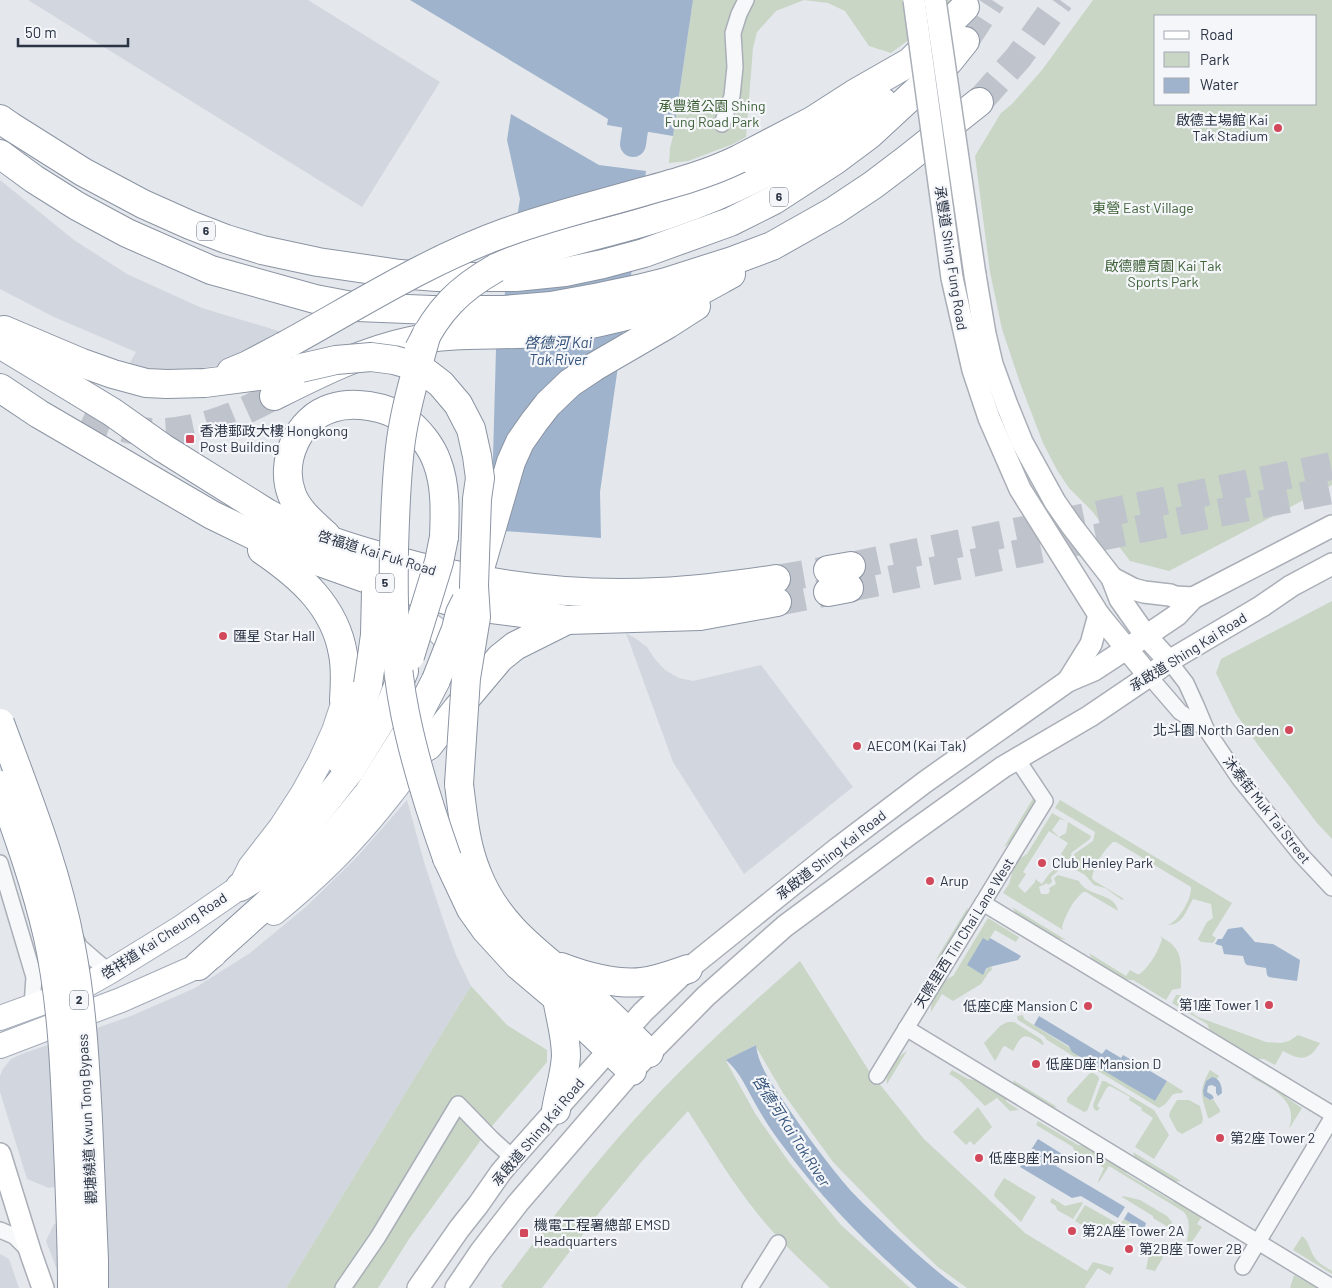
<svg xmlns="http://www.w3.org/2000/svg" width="1332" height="1288" font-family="Barlow,'Noto Sans TC',sans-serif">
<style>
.built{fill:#d2d6de}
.green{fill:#c9d6c5;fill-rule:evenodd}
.water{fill:#9fb4cc}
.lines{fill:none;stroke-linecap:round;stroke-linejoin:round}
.river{stroke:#9fb4cc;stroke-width:26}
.highway-tunnel{stroke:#bfc3cb;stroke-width:28;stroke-dasharray:28 14;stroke-linecap:butt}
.street-casing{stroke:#a9aeb7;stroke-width:18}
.secondary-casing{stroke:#a9aeb7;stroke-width:24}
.primary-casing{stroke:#a3abb8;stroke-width:26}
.highway-casing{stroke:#8b94a3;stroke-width:30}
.street{stroke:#f7f8fa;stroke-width:15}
.secondary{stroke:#fff;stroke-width:21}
.primary{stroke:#fff;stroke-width:24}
.highway{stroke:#fff;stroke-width:28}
.secondary-bridge-casing{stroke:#a9aeb7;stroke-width:24;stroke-linecap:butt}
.highway-bridge-casing{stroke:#8b94a3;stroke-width:30;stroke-linecap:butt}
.secondary-bridge{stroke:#fff;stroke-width:21}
.highway-bridge{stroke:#fff;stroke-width:28}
.poi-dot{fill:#d1495b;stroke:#f4f6f9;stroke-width:2}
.labels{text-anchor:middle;stroke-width:4.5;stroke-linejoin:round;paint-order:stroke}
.shield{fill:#f4f6f9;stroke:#676e7b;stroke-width:1}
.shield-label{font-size:12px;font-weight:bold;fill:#2b3445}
.park-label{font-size:14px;fill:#3f6138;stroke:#f4f6f9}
.poi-label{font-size:14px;fill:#2b3445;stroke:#f4f6f9;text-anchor:start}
.street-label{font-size:14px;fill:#2b3445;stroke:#f4f6f9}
.water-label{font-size:15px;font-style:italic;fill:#34527a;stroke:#f4f6f9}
</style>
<rect width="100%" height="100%" fill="#e4e7ec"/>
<g class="built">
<polygon points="28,0 308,0 440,82 362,207"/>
<polygon points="0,180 74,240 127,274 202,308 282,332 231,363 186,371 125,371 136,352 54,317 0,289"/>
<polygon points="626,633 635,638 647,647 654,658 665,670 679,678 693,681 761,665 853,787 744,874 673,762"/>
<polygon points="407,800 424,862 444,922 456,955 471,986 286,1288 64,1288 46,1241 54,1224 69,1220 59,1186 49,1188 27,1179 0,1092 0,1076 3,1069 11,1059 22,1054 131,1016 195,988 250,953 307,906 358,856"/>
<polygon points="0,1254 9,1259 19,1288 0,1288"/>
</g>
<g class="green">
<polygon points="693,0 954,0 927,26 891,53 869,46 845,11 828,3 804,0 776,11 757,32 753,48 746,137 733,144 688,161 669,163 670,148 673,136"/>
<path d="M1093 0H1332V485L1169 571 1130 561 1092 511 1069 488 1057 470 1043 443 1020 383 1002 329 990 272 975 156 1001 113 1012 104 1042 70ZM1156 16H1316V104H1156Z"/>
<polygon points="1332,601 1332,839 1317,823 1258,745 1236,714 1216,673 1221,659"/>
<polygon points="1035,795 1035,803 1014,840 1004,847"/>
<path d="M1060 800 1232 903 1212 935 1216 938 1213 943 1201 942 1198 939 1207 922 1213 918 1211 904 1193 899C1187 909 1183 925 1168 925 1179 921 1192 898 1191 887L1116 842H1113C1103 851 1095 864 1092 877L1093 880 1124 899 1122 900 1105 888 1094 885 1085 875 1071 867 1075 863 1074 854 1093 841 1095 832 1055 808Z"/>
<path d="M1052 813 1066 821 1060 819 1052 830 1059 837 1066 833 1068 822 1091 836 1090 839 1071 853 1072 862 1066 866 1062 864 1065 861 1064 857 1061 854 1068 843 1049 831 1023 872 1026 874 1018 886 1025 893 1035 882V879L1042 884 1049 874 1057 867 1058 871 1051 877 1052 882 1048 885 1047 883 1039 887 1041 894H1048L1050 891 1049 888 1056 884 1054 878 1058 875 1079 881C1086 897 1115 892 1118 911L1086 892H1083C1073 901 1066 913 1062 927L1063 930 1003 893 1009 884 1014 866 1019 859 1027 854Z"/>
<polygon points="968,907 966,918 944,955 936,959"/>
<polygon points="1012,907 1066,940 1054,938 1020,919"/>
<path d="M988 918 1019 937 1016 942 995 930 988 941 982 975 989 967 991 966 992 970 989 972 981 984 953 1001 942 994 931 1012C931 997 938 982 953 976Z"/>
<path d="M1160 936C1166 940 1172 943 1176 949 1183 959 1181 976 1181 988L1172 990 1166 1000 1133 980 1117 979 1093 961 1089 953 1126 976 1130 970 1137 974H1140C1151 964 1158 952 1162 939Z"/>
<path d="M800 961 869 1071 924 1139 1025 1233 1087 1271 1093 1262 1112 1267 1114 1268 1110 1275 1098 1268 1085 1287 1086 1288H967L938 1267 901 1232 833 1162 783 1093 755 1045 726 1061 756 1115 789 1162 841 1225 910 1288H830C805 1264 779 1241 757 1213 731 1181 710 1145 688 1111L643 1160 602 1209 542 1288H503L501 1286C543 1230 586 1173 633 1121 685 1063 742 1012 800 961Z"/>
<polygon points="471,986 507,1025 547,1050 547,1062 486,1133 409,1239 378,1288 286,1288"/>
<path d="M1176 995H1181C1184 1005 1189 1011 1198 1017L1266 1042 1281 1043 1289 1041 1298 1035 1320 1043C1309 1061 1301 1061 1283 1051L1275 1065 1264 1059H1255L1213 1036 1207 1024 1172 1003Z"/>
<path d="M1023 1015 1024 1019 1155 1101 1167 1081 1183 1091 1182 1093C1170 1093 1173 1096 1166 1103 1165 1105 1160 1107 1159 1108L1047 1040 1044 1036 1018 1020 1017 1016Z"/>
<path d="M1007 1022H1014L1041 1039 1044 1044 1043 1045C1024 1034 1024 1031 1013 1051L1005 1046 1003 1047 995 1061 984 1043 1000 1026Z"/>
<path d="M907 1051 887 1084C884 1070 896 1058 907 1051Z"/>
<polygon points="952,1070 968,1079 983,1081 1003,1094 1007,1102 1019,1110 1010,1111 997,1098 985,1106 959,1080 949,1074"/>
<path d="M1210 1070 1219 1076 1217 1079 1212 1077 1207 1080 1205 1097 1210 1100 1213 1099 1220 1110V1112L1210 1118H1208C1202 1096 1198 1091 1210 1070Z"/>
<polygon points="1090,1073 1093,1073 1098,1076 1099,1079 1088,1109 1087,1111 1084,1112 1067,1102 1067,1098"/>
<path d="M1251 1077 1263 1078 1283 1093 1287 1098 1302 1108 1289 1129C1299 1099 1272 1089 1251 1077Z"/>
<polygon points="1013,1080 1057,1107 1051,1108 1016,1089"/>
<polygon points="1102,1081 1105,1081 1154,1110 1169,1135 1154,1159 1135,1147 1153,1118 1141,1110 1142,1108 1129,1100 1130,1097 1112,1087 1109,1086 1106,1089 1097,1106 1100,1108 1097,1111 1094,1109 1093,1105"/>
<polygon points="1177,1100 1189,1100 1200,1106 1203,1119 1202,1123 1182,1134 1177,1131 1169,1116 1170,1112"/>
<polygon points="978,1107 992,1127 974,1145 970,1141 966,1145 953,1132"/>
<path d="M1038 1121 1078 1145 1091 1146 1122 1167 1127 1174 1172 1201C1182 1201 1205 1215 1209 1223L1201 1218 1197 1224 1202 1227 1189 1246H1186C1188 1234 1192 1222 1184 1212L1109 1166 1099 1182 1098 1181 1104 1168 1074 1150 1073 1147 1036 1125Z"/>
<polygon points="1133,1152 1181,1181 1173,1182 1135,1159"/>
<polygon points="1004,1178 1036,1197 1021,1222 994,1196 995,1192"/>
<polygon points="1123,1196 1140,1200 1167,1216 1172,1222 1173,1230 1153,1218 1153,1216 1122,1197"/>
<polygon points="1052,1198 1065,1206 1081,1202 1083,1203 1073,1219 1057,1210 1056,1206 1050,1202"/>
<polygon points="1085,1205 1120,1225 1124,1219 1144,1230 1131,1227 1129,1231 1113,1227 1104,1229 1080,1224 1075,1221"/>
<path d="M1302 1236C1310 1242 1309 1250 1315 1258 1319 1264 1326 1267 1332 1271V1274L1293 1250Z"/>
<polygon points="1152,1241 1154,1241 1166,1252 1155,1271 1146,1269"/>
<path d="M1294 1275C1303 1281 1316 1284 1326 1288H1290Z"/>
</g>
<g class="water">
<polygon points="410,0 693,0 673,136 607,125 608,119"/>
<polygon points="511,114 599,165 646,171 600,492 601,538 491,530 496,349 520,199 507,140"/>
<polygon points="1242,927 1255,942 1273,944 1300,960 1297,981 1269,977 1267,975 1266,968 1247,965 1245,963 1243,956 1224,954 1222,946 1215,944 1218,939 1222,939 1228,929"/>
<polygon points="983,938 988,941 990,938 1021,956 1018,960 989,967 986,969 983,975 967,965"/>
<polygon points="1039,1016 1102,1054 1106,1049 1121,1058 1123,1055 1167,1081 1155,1101 1072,1052 1069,1046 1034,1025"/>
<path d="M756 1045C758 1066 773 1085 784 1102 805 1133 827 1163 851 1191 864 1205 879 1218 892 1231 914 1251 935 1271 959 1288H917C868 1245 822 1199 783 1146 773 1133 764 1119 756 1105 747 1089 740 1072 726 1060Z"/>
<path d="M1212 1077C1220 1078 1222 1086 1222 1093L1218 1096 1216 1093V1087L1212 1085 1208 1086 1207 1092 1212 1095 1214 1098 1210 1100 1204 1096 1203 1091 1206 1081Z"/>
<polygon points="1038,1139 1062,1154 1056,1166 1125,1207 1118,1218 1081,1196 1072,1198 1020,1167"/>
<polygon points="1128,1212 1146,1223 1144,1230 1124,1219"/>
</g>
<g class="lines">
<polyline class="river" points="633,144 635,130"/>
<g class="highway-tunnel">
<polyline points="965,41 992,0"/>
<polyline points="979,102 1018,58 1060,0"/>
<path d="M85 413C102 421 121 429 139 431 187 437 233 418 274 396"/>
<polyline points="851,566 1332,466"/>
<polyline points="776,579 828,570"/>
<polyline points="849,588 1332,490"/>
<polyline points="777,602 828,592"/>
</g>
<g class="street-casing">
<g id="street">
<polyline points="722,124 732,96 735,67 733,33 739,14 746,0"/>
<polyline points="1169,661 1186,683 1196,705 1206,729 1239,778 1301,855 1332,888"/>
<polyline points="1149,676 1180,712 1206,729"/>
<polyline points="0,863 34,977 32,1006"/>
<polyline points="983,903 1332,1114"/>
<polyline points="74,936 80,947 109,972"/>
<polyline points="906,1028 1332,1287"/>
<polyline points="877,1076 1045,801 1017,759"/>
<polyline points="0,1230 14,1236 29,1251"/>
<polyline points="1243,1267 1332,1118"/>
<polyline points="343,1288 378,1237 458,1104 492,1139 513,1158"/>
<polyline points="750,1288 778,1243"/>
</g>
</g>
<g class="secondary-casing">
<g id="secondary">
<polyline points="975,275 985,334 992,364 1007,405 1022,442 1055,502 1071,525 1112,578 1120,599 1146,636 1169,661"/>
<polyline points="952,278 973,370 989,418 1020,489 1099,615 1149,676"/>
<polyline points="1112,578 1133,589 1144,592 1170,595 1175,597 1193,598"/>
<polyline points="1068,681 1091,644 1099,615"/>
<polyline points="0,1154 31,1254 43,1288"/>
<polyline points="418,1288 459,1229 478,1205 501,1172 513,1158 643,1012 688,969 838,848 925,782 1068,681 1094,670 1146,636 1177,615 1193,598 1332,526"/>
<polyline points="456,1288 481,1251 518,1203 632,1071 706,996 785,926 908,835 1003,767 1090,716 1149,676 1169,661 1262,606 1291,586 1332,564"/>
</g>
</g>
<g class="primary-casing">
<g id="primary">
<path d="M404 618C430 619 448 634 454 660"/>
<path d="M274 913C302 890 329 866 353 839 379 811 402 780 425 749"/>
<polyline points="0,1018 77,990 109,972 182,927 240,887 250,867 281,827 303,793 320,762 334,731 350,683"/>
<polyline points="0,1046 121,1000 198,966 214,955"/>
</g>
</g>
<g class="highway-casing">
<g id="highway">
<polyline points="0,119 10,126 83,172 143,204 190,225 226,239 262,250 318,262 400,274 437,277 516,277 565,272 603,264 644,253 730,222 774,200 834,161 869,135 949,61 965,41"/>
<polyline points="0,154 34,179 77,206 127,233 211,270 315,299 357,307 432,310 504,310 551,306 600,297 638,289 666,282 732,261 772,246 834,211 873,185 906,160 979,102"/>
<polyline points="739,159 812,121 854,94 910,62 965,7"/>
<path d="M496 268C551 242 612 234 669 214 746 188 817 148 883 102"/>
<polyline points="4,330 82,363 113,374 146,383 167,384 205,383 274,374 301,368"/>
<path d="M0 344 112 412 163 448 267 513C303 533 343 546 383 557 472 583 566 597 659 592 698 590 737 585 776 579"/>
<polyline points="231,372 248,365 284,346"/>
<polyline points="0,388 39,414 212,515 278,547 365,578 468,606 546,616 567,620 700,616 777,602"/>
<path d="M274 396C318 374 363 351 411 341 452 332 495 336 536 333 565 330 594 324 622 317 638 313 654 310 670 305 691 297 711 285 731 274"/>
<path d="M326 535C314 524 298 511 292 495 279 462 298 418 332 408 353 401 387 406 405 420 418 429 432 447 437 462 446 485 445 513 444 537"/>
<path d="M262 550C300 576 335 606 343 654 346 669 345 685 344 700"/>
<polyline points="481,565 511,462 520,442 534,422 548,404 570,383 594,367 668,324 696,306"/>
<polyline points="828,570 851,566"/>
<polyline points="828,592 849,588"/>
<polyline points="428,746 457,709 500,658 515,646 567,620"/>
<polyline points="340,760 351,740 368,684"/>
<path d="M459 784C463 815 465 844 477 873 498 928 543 956 586 993 608 1011 628 1033 649 1053"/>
<polyline points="447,858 471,909 486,930 518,965 557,998 577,1019 632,1071"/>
<polyline points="240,887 258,876 291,845 351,769 390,706 404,671"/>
<polyline points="198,966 268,903 320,852 368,794 418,715 436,680"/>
<path d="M561 967C584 976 617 985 642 982 658 980 673 974 688 969"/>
<path d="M556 1110C559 1092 565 1074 566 1056 566 1036 560 1017 557 998"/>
</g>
</g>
<use href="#street" class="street"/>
<use href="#secondary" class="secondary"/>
<use href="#primary" class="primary"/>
<use href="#highway" class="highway"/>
<g class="secondary-bridge-casing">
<g id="secondary-bridge">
<polyline points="914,0 952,278"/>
<polyline points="935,0 975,275"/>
</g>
</g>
<g class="highway-bridge-casing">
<g id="highway-bridge">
<path d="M427 333C417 369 406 404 401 440 396 476 395 514 394 550 393 604 394 659 405 713 415 763 430 810 447 858"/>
<path d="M284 346C357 306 428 260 507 232 551 216 597 205 642 192 675 183 708 174 739 159"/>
<path d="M419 349C438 310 459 289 496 268"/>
<polyline points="301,368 336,360 371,357 394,360 419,367 441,384 458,404 471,429 477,456 480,478 477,499 474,586 476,617 466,678 459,784"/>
<polyline points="410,656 439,562 444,537"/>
<polyline points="436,680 456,629 460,613 466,601"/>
<polyline points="368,684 375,635 376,591"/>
<path d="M0 723C27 796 57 870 71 947 82 1004 85 1062 88 1120 90 1167 92 1214 94 1260V1288"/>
<path d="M0 785C18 835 36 885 48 937 63 1006 65 1077 68 1148 70 1195 72 1241 72 1288"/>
</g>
</g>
<use href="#secondary-bridge" class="secondary-bridge"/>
<use href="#highway-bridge" class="highway-bridge"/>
</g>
<g class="poi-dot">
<circle cx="1278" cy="128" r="5"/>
<rect x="185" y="434" width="10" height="10" rx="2.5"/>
<circle cx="223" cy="636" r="5"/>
<circle cx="1289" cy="730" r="5"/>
<circle cx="857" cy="746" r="5"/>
<circle cx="1042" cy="863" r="5"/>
<circle cx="930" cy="881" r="5"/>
<circle cx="1269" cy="1005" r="5"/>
<circle cx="1088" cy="1006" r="5"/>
<circle cx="1036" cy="1064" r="5"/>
<circle cx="1220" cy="1138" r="5"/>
<circle cx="979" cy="1158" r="5"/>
<circle cx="1072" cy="1231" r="5"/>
<rect x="519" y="1228" width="10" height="10" rx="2.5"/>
<circle cx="1129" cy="1249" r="5"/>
</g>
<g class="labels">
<g class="shield">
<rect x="770" y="187.5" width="18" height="19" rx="4"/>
<rect x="197" y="221.5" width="18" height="19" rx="4"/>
<rect x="376" y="573.5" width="18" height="19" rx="4"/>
<rect x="70" y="990.5" width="18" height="19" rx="4"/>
</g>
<g class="shield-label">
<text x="779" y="201">6</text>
<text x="206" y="235">6</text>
<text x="385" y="587">5</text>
<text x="79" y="1004">2</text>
</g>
<g class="park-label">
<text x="712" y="111">承豐道公園 Shing<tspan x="712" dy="16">Fung Road Park</tspan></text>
<text x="1143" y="213">東營 East Village</text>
<text x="1163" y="271">啟德體育園 Kai Tak<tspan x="1163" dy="16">Sports Park</tspan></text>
</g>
<g class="poi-label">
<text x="1268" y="125" text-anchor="end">啟德主場館 Kai<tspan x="1268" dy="16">Tak Stadium</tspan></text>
<text x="200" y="436">香港郵政大樓 Hongkong<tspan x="200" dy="16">Post Building</tspan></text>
<text x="233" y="641">匯星 Star Hall</text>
<text x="1279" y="735" text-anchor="end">北斗園 North Garden</text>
<text x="867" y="751">AECOM (Kai Tak)</text>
<text x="1052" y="868">Club Henley Park</text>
<text x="940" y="886">Arup</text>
<text x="1259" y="1010" text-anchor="end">第1座 Tower 1</text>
<text x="1078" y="1011" text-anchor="end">低座C座 Mansion C</text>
<text x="1046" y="1069">低座D座 Mansion D</text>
<text x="1230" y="1143">第2座 Tower 2</text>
<text x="989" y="1163">低座B座 Mansion B</text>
<text x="534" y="1230">機電工程署總部 EMSD<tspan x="534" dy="16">Headquarters</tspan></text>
<text x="1082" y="1236">第2A座 Tower 2A</text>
<text x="1139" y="1254">第2B座 Tower 2B</text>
</g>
<g class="street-label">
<text transform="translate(951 258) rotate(81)" y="5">承豐道 Shing Fung Road</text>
<text transform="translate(377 553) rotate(17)" y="5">啓福道 Kai Fuk Road</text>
<text transform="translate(1188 652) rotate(-32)" y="5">承啟道 Shing Kai Road</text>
<text transform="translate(1267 810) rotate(52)" y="5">沐泰街 Muk Tai Street</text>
<text transform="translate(831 855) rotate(-38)" y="5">承啟道 Shing Kai Road</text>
<text transform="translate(964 933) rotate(-58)" y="5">天際里西 Tin Chai Lane West</text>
<text transform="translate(164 936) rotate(-33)" y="5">啓祥道 Kai Cheung Road</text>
<text transform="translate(87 1119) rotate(-93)" y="5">觀塘繞道 Kwun Tong Bypass</text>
<text transform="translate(538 1132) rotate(-50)" y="5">承啟道 Shing Kai Road</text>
</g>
<g class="water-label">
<text x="558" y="348">啓德河 Kai<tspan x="558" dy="17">Tak River</tspan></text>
<text transform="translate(791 1131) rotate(57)" y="5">啓德河 Kai Tak River</text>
</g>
</g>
<rect x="1154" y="15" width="162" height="90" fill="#f4f6f9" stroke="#a4a8b1"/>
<rect x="1164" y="31" width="25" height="8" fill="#ffffff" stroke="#a4a8b1"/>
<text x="1200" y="40" font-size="15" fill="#2b3445">Road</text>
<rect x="1164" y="52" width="25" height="15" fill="#c9d6c5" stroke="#a4a8b1"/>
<text x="1200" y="65" font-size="15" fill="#2b3445">Park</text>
<rect x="1164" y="78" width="25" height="15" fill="#9fb4cc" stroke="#a4a8b1"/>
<text x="1200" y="90" font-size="15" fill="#2b3445">Water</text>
<path d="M18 38v8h110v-8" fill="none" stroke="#2b3445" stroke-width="2.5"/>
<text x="25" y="38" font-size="15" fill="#2b3445" stroke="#f4f6f9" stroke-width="4" paint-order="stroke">50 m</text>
</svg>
